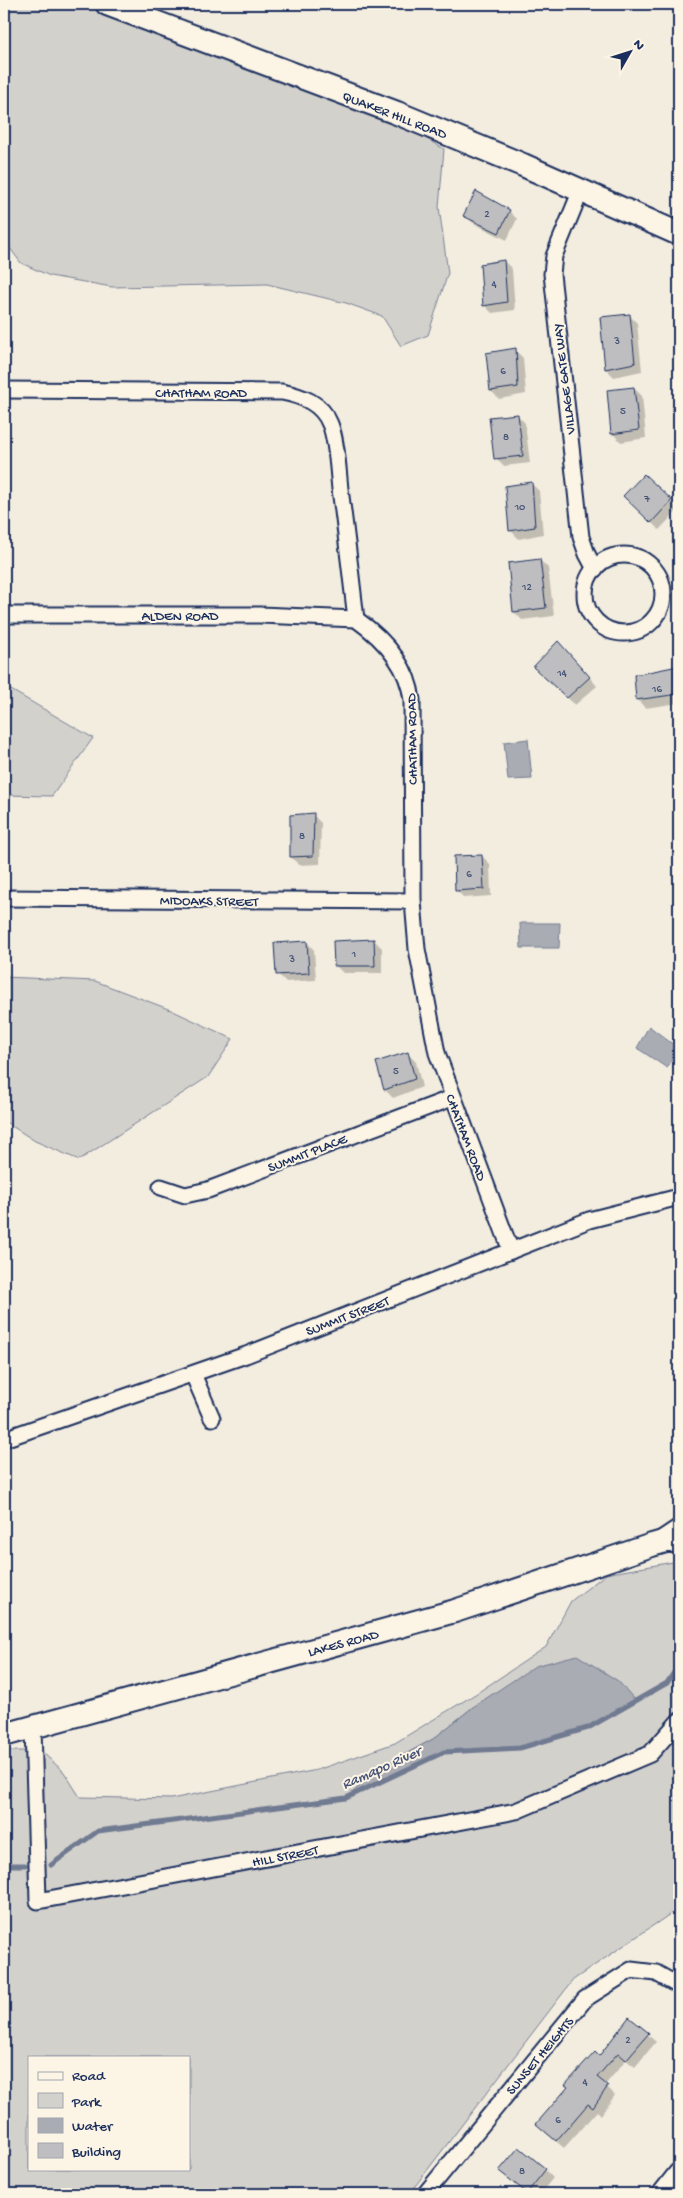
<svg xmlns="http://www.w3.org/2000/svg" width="683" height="2198" font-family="'Gochi Hand',sans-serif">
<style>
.green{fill:#d3d1cc;stroke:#778095;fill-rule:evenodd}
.water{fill:#a9acb3;stroke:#707a91}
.shadow{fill:#0003}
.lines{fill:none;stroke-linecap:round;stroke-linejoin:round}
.stream{stroke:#707a91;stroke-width:5}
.building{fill:#bebec0;stroke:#1b2f5e}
.street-casing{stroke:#1b2f5e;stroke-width:19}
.secondary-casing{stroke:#1b2f5e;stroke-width:26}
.street{stroke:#fcf5e5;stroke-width:15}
.secondary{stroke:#fcf5e5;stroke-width:22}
.labels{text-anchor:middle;stroke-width:4;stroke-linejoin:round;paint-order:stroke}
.number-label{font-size:11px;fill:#445376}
.street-label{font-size:14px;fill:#1b2f5e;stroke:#fcf5e5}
.water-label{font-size:15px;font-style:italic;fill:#465478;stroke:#fcf5e5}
</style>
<rect width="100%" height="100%" fill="#f3ede0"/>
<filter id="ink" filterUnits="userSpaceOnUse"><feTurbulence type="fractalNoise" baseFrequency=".02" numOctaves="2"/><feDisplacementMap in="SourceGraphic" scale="10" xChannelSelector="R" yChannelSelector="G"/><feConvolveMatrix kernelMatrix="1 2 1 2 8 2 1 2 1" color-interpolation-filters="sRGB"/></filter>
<g filter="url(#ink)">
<g class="green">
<polygon points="4,4 85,4 415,132 444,149 439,207 448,273 428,335 401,346 382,316 346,303 267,284 112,287 50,276 21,263 4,240"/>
<polygon points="4,690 11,690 93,738 52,796 4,795"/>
<polygon points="4,977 95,981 171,1010 233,1039 208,1077 79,1160 35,1141 4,1121"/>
<path d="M679 1561V1908L573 1980 409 2194H4V1751H41L64 1772 80 1797 171 1799 317 1770 395 1743 477 1693 546 1647 571 1601 606 1574ZM473 1707 520 1748 444 1752 348 1797 382 1767 433 1739ZM29 2057H189V2169H29Z"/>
</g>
<g class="water">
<polygon points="528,739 532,779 508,780 504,742"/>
<polygon points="520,923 560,923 559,948 521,948"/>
<polygon points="649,1026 679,1049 667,1068 637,1048"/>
<polygon points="577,1655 618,1681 636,1701 588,1728 520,1748 444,1752 346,1798 382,1767 433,1739 473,1707 535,1666"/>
</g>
<g class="shadow">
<polygon points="509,211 517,219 507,240 473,223 465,215"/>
<polygon points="504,261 512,269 515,310 492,313 484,305"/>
<polygon points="629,315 637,323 642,371 614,377 606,369"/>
<polygon points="515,350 523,358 526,394 499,399 491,391"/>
<polygon points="634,388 642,396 646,438 621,442 613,434 609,391"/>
<polygon points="517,415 525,423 530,463 504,466 496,458"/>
<polygon points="531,483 539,491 543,534 519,539 511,531 506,487"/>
<polygon points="625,496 671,501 679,509 659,530"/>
<polygon points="540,560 548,568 554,616 522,620 514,612"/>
<polygon points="566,650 597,686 575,705 543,674"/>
<polygon points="677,668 679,670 679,703 645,708 638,700"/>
<polygon points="313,815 321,823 320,864 299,865 291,857"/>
<polygon points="482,856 490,864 491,896 464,898 456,890"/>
<polygon points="374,940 382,948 382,973 343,973 335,965"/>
<polygon points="307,942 314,950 316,980 286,982 278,974"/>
<polygon points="408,1054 416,1062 422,1087 393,1098 385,1090 377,1063"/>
<polygon points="630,2019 656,2042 635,2067 626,2060 605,2085 615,2095 601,2115 597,2111 564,2148 545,2132"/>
<polygon points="545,2170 553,2178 540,2194 528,2194 500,2171"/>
</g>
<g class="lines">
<g class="stream">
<polyline points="4,1865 25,1865"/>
<polyline points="51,1865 98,1831 346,1798 444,1752 520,1748 588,1728 667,1683 679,1665"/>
</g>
</g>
<g class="building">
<polygon points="476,191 510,210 499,233 463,216"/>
<polygon points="504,260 507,302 483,306 480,264"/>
<polygon points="630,314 635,363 605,369 600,317"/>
<polygon points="516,348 518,387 490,391 486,353"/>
<polygon points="634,387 639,430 611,434 607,390"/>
<polygon points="518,414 523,456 494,459 489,417"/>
<polygon points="644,474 672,500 651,523 623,496"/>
<polygon points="532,482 535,527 509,531 505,486"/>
<polygon points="540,559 546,608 513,612 508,563"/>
<polygon points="558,641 590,677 567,698 533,667"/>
<polygon points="678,666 679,694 636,700 634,675"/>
<polygon points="314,813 313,856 290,857 290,815"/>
<polygon points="482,855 484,889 455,891 454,856"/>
<polygon points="374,939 375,966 334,966 333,941"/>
<polygon points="307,941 309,973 276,975 274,943"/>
<polygon points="408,1052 415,1079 384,1090 376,1062"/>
<polygon points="629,2017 649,2033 626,2060 618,2053 597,2077 608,2086 593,2108 588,2104 556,2141 536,2124 568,2087 565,2085 595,2052 599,2056"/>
<polygon points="519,2147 546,2169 527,2193 499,2171"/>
</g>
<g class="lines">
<g class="street-casing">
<g id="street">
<polyline points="581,190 554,256 552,274 581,537 587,554 595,569"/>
<path d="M4 390 282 392C302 396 322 403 330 424 337 441 338 471 340 489 346 532 351 576 356 619 384 639 408 665 412 700L413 901 417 949 437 1053 511 1251"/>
<circle cx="624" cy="594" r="39"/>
<polyline points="4,615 260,615 356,619"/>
<polyline points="4,898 413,901"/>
<polyline points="161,1187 185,1195 208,1190 452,1098"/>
<polyline points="193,1374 212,1418"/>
<polyline points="4,1439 246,1355 589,1220 679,1197"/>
<polyline points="658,1541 679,1527"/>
<polyline points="33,1727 38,1901 516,1811 650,1754 679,1721"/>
<polyline points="425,2194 585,1999 631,1970 656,1973 679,1986"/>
</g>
</g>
<g class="secondary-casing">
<g id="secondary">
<polyline points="107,4 397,113 523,165 679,234"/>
<polyline points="4,1735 455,1611 652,1545 666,1541 679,1541"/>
<polyline points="664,2194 679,2175"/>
</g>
</g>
<use href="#street" class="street"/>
<use href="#secondary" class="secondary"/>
</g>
</g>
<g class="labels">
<g class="number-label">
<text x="487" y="217">2</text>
<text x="494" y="287">4</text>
<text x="617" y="344">3</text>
<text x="503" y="374">6</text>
<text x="623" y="414">5</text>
<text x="506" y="440">8</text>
<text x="647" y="502">7</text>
<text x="520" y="510">10</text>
<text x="527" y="590">12</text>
<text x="562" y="676">14</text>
<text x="657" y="692">16</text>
<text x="302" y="839">8</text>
<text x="469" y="877">6</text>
<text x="354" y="957">1</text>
<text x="292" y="962">3</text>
<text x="396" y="1074">5</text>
<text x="628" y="2043">2</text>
<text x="585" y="2085">4</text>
<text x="558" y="2123">6</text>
<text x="522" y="2174">8</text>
</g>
<g class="street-label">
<text transform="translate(395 114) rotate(21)" y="5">QUAKER HILL ROAD</text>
<text transform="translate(563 379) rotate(-97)" y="5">VILLAGE GATE WAY</text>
<text x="201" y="397">CHATHAM ROAD</text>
<text x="180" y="620">ALDEN ROAD</text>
<text transform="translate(411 739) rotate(-91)" y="5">CHATHAM ROAD</text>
<text transform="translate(209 900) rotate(1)" y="5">MIDOAKS STREET</text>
<text transform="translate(467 1137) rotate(69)" y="5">CHATHAM ROAD</text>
<text transform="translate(307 1152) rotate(-21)" y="5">SUMMIT PLACE</text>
<text transform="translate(347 1315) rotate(-21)" y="5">SUMMIT STREET</text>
<text transform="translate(343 1642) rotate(-15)" y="5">LAKES ROAD</text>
<text transform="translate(285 1855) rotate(-11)" y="5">HILL STREET</text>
<text transform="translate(539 2055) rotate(-50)" y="5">SUNSET HEIGHTS</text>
</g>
<g class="water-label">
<text transform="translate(381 1767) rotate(-24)" y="5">Ramapo River</text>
</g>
</g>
<rect width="683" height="2198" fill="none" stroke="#fcf5e5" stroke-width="20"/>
<rect x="10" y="10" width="663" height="2178" fill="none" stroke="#1b2f5e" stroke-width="2" filter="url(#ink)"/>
<rect x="28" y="2056" width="162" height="115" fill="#fcf5e5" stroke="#a2a6af"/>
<rect x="38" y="2072" width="25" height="8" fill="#fcf5e5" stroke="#a2a6af"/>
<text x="72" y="2080" font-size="15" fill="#1b2f5e">Road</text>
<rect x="38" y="2093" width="25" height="15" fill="#d3d1cc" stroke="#a2a6af"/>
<text x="72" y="2106" font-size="15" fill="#1b2f5e">Park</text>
<rect x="38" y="2118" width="25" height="15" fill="#a9acb3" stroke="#a2a6af"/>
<text x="72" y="2130" font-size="15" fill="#1b2f5e">Water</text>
<rect x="38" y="2143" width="25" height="15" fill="#bebec0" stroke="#a2a6af"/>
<text x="72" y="2156" font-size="15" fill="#1b2f5e">Building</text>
<g transform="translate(630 52) rotate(51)" stroke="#fcf5e5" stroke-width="4" paint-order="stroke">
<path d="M0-4L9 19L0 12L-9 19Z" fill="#1b2f5e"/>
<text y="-8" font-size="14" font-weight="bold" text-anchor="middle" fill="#1b2f5e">N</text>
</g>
</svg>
